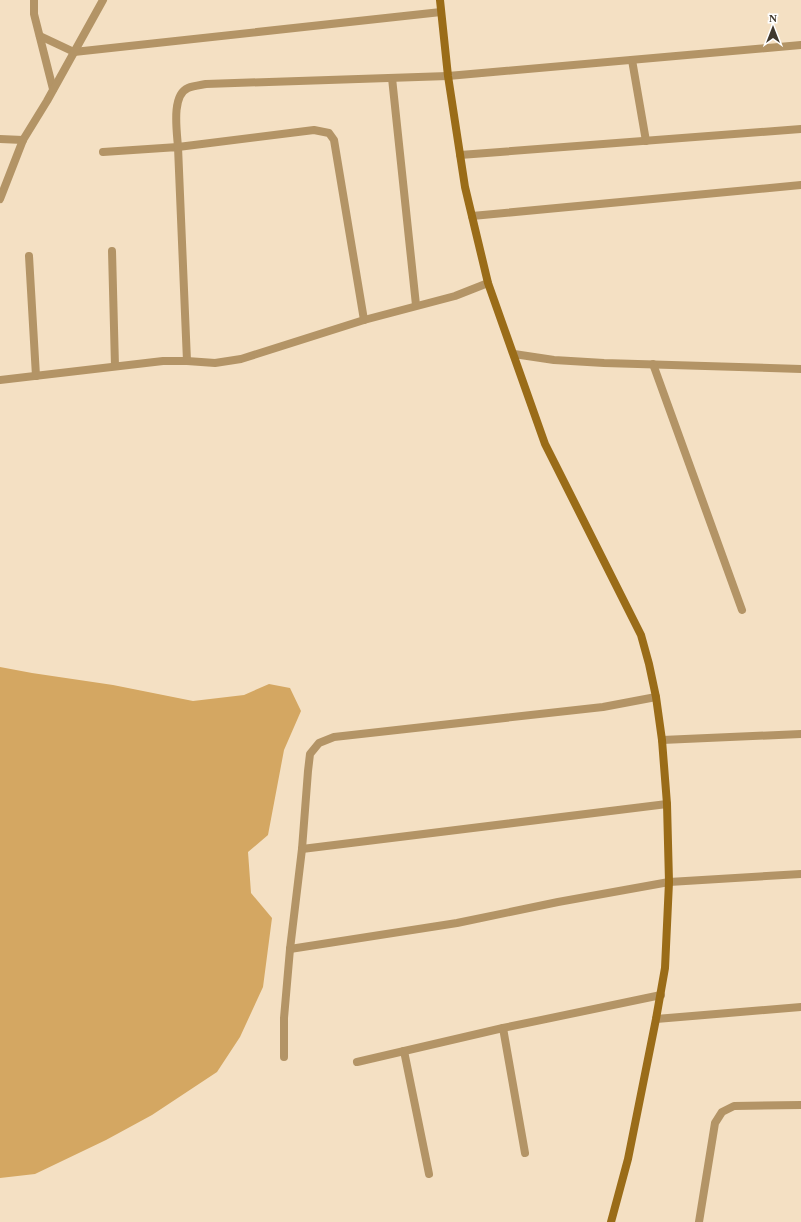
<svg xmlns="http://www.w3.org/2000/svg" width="801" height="1222" font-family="Georgia,serif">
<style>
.forest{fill:#d4a762}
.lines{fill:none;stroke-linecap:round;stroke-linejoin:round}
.lane{stroke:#b39466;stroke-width:8}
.street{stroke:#b39466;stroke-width:8}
.secondary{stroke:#9a6c18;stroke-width:8}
</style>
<rect width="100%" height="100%" fill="#f4e0c3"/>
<polygon class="forest" points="0,667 32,673 113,685 193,701 244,695 269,684 290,688 301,711 284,750 268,835 248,852 251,893 272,918 263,987 240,1037 217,1072 152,1115 106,1140 35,1174 0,1178"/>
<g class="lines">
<g class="lane">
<polyline points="632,60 646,141"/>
<polyline points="448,76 801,45"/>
<polyline points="460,155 801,129"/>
<polyline points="472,216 801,185"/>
</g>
<g class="street">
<polyline points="34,0 34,14 53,89"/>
<polyline points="40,36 74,52 441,12"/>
<polyline points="392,78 416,305"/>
<polyline points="0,139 23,140"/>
<polyline points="103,152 178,147 187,361"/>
<polyline points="0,199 23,140 47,101 103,0"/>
<polyline points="112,251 115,366"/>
<polyline points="29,256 36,376"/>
<path d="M364 320 334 140 329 133 314 130 178 147C177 132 171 95 188 88 193 86 201 85 206 84L448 76"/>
<polyline points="514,354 554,360 604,363 801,369"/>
<polyline points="653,364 742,610"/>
<polyline points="0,380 163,361 187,361 215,363 241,359 364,320 455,296 488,283"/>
<polyline points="662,740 801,734"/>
<polyline points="302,849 667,804"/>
<polyline points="290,949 457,923 558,902 669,882 801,874"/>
<polyline points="656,1019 801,1007"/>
<polyline points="503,1028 525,1153"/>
<polyline points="404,1051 429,1174"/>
<polyline points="284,1057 284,1018 290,949 302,849 308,771 310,754 319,743 334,737 603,707 656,697"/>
<polyline points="357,1062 503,1028 661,995"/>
<polyline points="699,1222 715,1123 722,1112 734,1106 801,1105"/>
</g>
<polyline class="secondary" points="440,0 448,76 465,187 488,283 545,444 641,635 649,664 656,697 662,740 667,804 669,882 665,968 656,1019 628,1159 611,1222"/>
</g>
<g transform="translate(773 28)" stroke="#ffffff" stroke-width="3" paint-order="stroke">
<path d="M0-3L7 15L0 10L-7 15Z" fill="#40382d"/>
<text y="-6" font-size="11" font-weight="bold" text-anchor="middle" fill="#40382d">N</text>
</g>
</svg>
